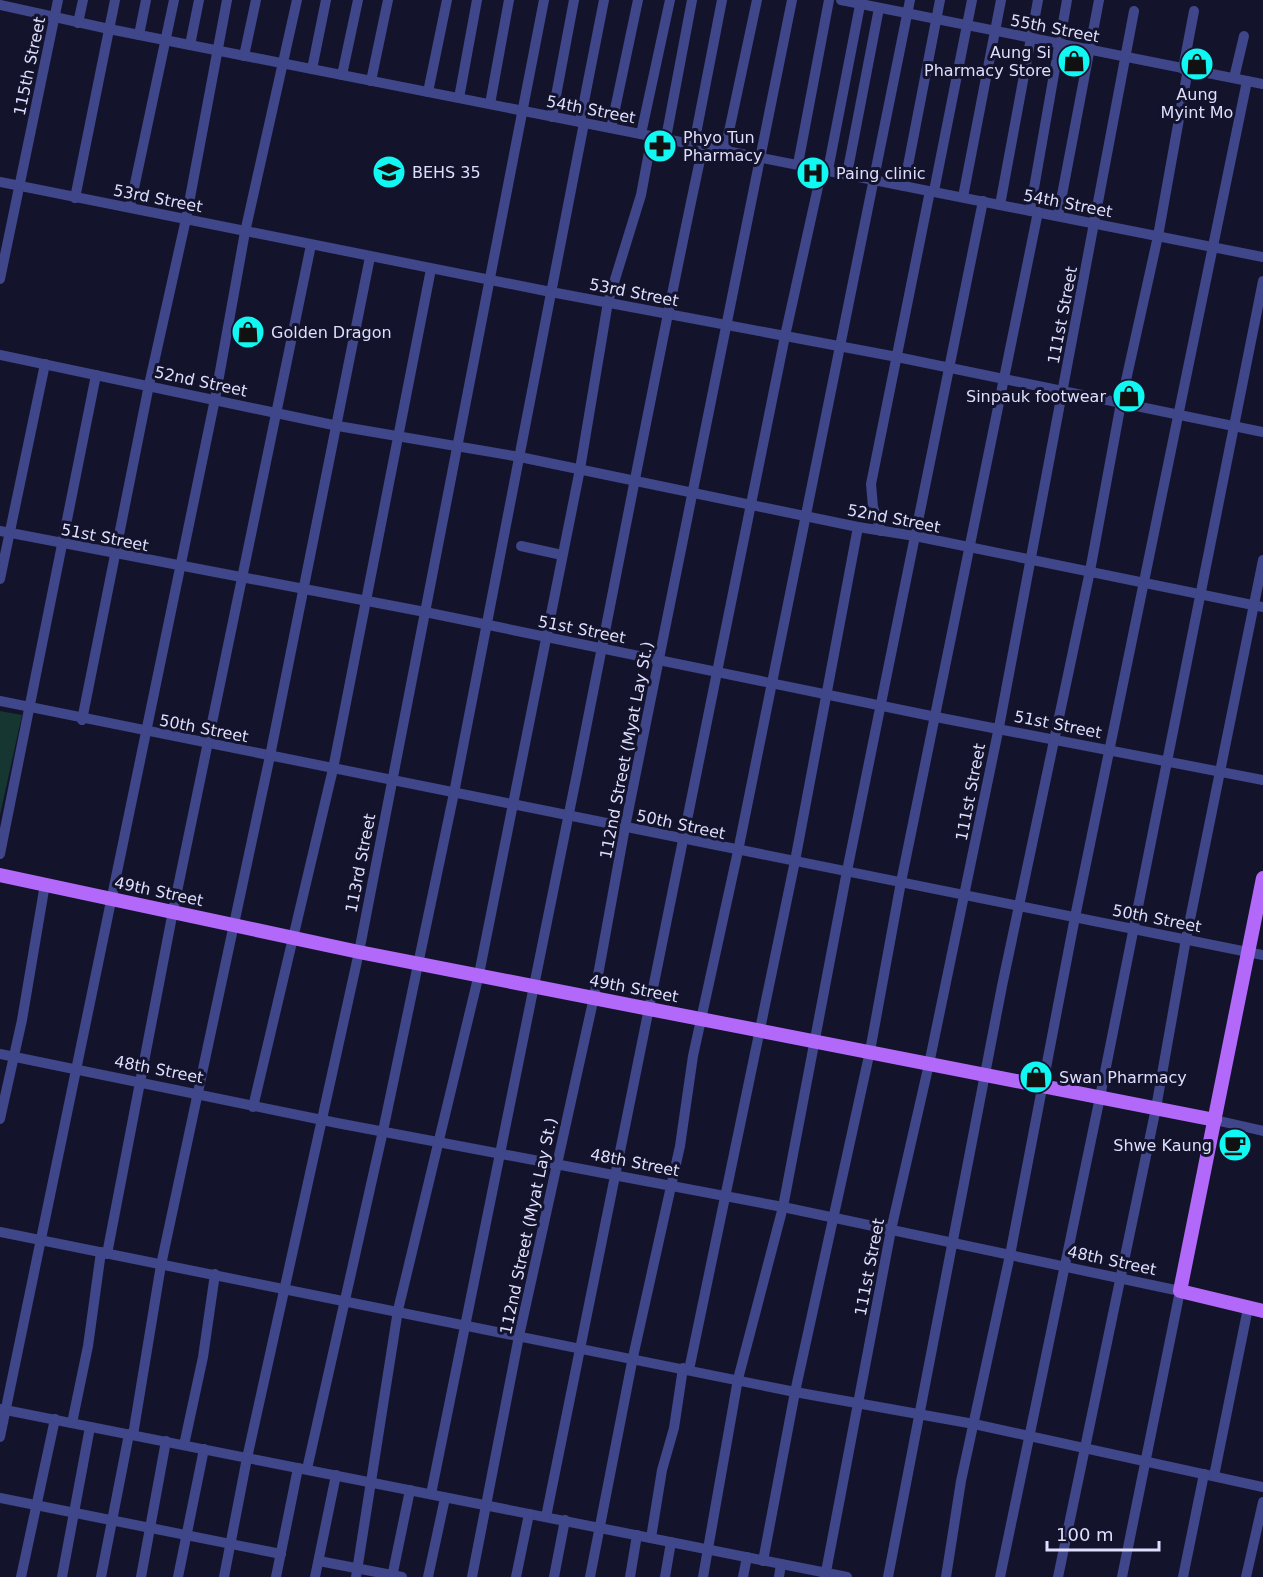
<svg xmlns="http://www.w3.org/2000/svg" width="1263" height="1577" font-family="'DejaVu Sans',sans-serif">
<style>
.green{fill:#163631}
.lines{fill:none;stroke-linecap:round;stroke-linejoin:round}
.minor{stroke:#3f4689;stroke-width:10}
.major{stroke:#b269fa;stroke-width:14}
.labels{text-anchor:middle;stroke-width:6;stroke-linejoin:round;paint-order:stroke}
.street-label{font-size:16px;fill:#dedffe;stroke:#14132c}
.poi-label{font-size:16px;fill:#dedffe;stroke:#14132c;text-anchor:start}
</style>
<rect width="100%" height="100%" fill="#14132c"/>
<polygon class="green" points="0,711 22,715 0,815"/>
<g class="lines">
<g class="minor">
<polyline points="841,0 1263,84"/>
<polyline points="0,5 109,29 1263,257"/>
<polyline points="78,23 83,0"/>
<polyline points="139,35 146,0"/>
<polyline points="190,45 199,0"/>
<polyline points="244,56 256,0"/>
<polyline points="312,69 326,0"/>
<polyline points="1183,69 1194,11"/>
<polyline points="342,75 358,0"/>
<polyline points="1234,78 1244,36"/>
<polyline points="371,81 388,0"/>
<polyline points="428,92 447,0"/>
<polyline points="459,98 477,0"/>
<polyline points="490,104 509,0"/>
<polyline points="552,117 574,0"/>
<polyline points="611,128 638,0"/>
<polyline points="641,134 670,0"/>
<polyline points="666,138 692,0"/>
<polyline points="694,144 722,0"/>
<polyline points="725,150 757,0"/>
<polyline points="798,164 829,0"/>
<polyline points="828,170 861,0"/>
<polyline points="847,174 879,8"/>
<polyline points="0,182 551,292 897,357 1263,432"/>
<polyline points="904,186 940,0"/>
<polyline points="934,191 972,0"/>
<polyline points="963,197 1001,0"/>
<polyline points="75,198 115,0"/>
<polyline points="1000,205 1038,0"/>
<polyline points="130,207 174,0"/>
<polyline points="1030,211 1067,0"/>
<polyline points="1058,216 1099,0"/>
<polyline points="0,279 58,0"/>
<polyline points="0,355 338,426 520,457 858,527 915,536 1263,607"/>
<polyline points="0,531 425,612 936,717 1263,780"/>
<polyline points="881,531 873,507 871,484 930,191"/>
<polyline points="521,546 562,555"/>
<polyline points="0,579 45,364"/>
<polyline points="0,701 1263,955"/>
<polyline points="82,720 149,385 186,219 227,0"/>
<polyline points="0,854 96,375"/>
<polyline points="0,1054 337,1123 783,1207 1180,1291 1122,1577"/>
<polyline points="253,1107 333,769 431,269"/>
<polyline points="0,1119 22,1020 45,884"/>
<polyline points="1215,1120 1263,1131"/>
<polyline points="0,1232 795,1392 974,1424 1263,1487"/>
<polyline points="107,1254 173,911 311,245"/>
<polyline points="689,1370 795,861 858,527"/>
<polyline points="0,1409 847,1577"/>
<polyline points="72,1423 88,1346 101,1252"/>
<polyline points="133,1435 161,1265 270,756 370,257"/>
<polyline points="0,1437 215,399 245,232 297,0"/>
<polyline points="184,1445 203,1357 215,1274"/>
<polyline points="307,1469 383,1131 454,793 584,123 580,122 604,0"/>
<polyline points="1214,1476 1248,1308"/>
<path d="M431 1494C486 1212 547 930 602 647 635 480 667 312 703 146"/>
<polyline points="0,1498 281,1554"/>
<polyline points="546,1517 785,336 822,169"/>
<polyline points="651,1538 662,1470 674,1428 683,1368"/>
<polyline points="319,1561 402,1577"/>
<polyline points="763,1561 795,1392 870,1051 901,882 1038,212"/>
<polyline points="21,1577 55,1419"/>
<polyline points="62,1577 90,1427"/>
<polyline points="101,1577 129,1434"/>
<polyline points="141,1577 166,1441"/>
<polyline points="178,1577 204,1449"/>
<polyline points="224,1577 247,1458 359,952 544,0"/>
<polyline points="276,1577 298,1468"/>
<polyline points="315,1577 336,1475"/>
<polyline points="356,1577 398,1310 479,974 580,469 608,302 641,195 652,136"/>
<polyline points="392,1577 410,1490"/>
<polyline points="428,1577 445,1498"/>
<polyline points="472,1577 519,1336 594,997 625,827 792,0"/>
<polyline points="516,1577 529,1514"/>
<polyline points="554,1577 565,1520"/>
<polyline points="590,1577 633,1357 680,1146 693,1056 738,851 910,0"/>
<polyline points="630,1577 637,1535"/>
<polyline points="665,1577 671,1542"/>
<polyline points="703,1577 738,1379 783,1207 847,871 983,201"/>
<polyline points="743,1577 747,1557"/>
<polyline points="779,1577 781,1564"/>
<polyline points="825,1577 891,1230 929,1064 999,727 1134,11"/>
<polyline points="888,1577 1002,986 1090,571 1121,403 1158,236 1188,69"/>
<polyline points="946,1577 961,1481 1010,1255 1075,917 1247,81"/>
<polyline points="1000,1577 1100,1097 1263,281"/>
<polyline points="1058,1577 1156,1108 1186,939 1263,560"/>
<polyline points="1183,1577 1204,1474"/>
<polyline points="1246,1577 1263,1502"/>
</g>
<g class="major">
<polyline points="0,875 359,952 1215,1120"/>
<polyline points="1263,878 1180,1291 1263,1311"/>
</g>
</g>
<defs>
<g id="shop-disc" transform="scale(1.725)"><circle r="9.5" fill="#11f7f2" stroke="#14132c"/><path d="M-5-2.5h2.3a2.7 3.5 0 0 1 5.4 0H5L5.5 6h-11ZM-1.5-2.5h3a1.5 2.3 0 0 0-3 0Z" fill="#111"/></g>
<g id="pharmacy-disc" transform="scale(1.725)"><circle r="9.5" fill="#11f7f2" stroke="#14132c"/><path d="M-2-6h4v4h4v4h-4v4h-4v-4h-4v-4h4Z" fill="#111"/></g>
<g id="school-disc" transform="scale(1.725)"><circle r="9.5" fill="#11f7f2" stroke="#14132c"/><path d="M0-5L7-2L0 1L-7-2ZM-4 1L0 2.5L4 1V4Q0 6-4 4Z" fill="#111"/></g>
<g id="hospital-disc" transform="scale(1.725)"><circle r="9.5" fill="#11f7f2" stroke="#14132c"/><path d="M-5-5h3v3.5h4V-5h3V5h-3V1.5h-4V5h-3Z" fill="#111"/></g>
<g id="cafe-disc" transform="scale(1.725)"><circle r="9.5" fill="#11f7f2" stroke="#14132c"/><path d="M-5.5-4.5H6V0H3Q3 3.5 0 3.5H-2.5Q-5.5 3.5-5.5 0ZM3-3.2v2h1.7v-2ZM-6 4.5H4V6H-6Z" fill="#111"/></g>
</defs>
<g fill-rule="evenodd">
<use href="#shop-disc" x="1074" y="61"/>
<use href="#shop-disc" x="1197" y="64"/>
<use href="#pharmacy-disc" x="660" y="146"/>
<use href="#school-disc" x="389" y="172"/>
<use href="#hospital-disc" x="813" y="173"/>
<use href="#shop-disc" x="248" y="332"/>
<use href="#shop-disc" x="1129" y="396"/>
<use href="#shop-disc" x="1036" y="1077"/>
<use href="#cafe-disc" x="1235" y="1145"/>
</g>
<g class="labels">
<g class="street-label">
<text transform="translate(1055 28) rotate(11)" y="6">55th Street</text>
<text transform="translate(29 66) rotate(-78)" y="6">115th Street</text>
<text transform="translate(591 109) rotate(11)" y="6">54th Street</text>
<text transform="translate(158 198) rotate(11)" y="6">53rd Street</text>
<text transform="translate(1068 203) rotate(11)" y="6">54th Street</text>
<text transform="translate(634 292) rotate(11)" y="6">53rd Street</text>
<text transform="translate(1062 315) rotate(-79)" y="6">111st Street</text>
<text transform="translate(201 381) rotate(12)" y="6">52nd Street</text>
<text transform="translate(894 518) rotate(11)" y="6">52nd Street</text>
<text transform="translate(105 537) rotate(11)" y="6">51st Street</text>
<text transform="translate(582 629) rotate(11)" y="6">51st Street</text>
<text transform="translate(1058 724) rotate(11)" y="6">51st Street</text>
<text transform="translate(204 728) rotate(11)" y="6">50th Street</text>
<text transform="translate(626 750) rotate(-79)" y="6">112nd Street (Myat Lay St.)</text>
<text transform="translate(970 792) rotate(-79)" y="6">111st Street</text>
<text transform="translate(681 824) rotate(12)" y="6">50th Street</text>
<text transform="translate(360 863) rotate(-79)" y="6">113rd Street</text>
<text transform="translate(159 891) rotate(12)" y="6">49th Street</text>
<text transform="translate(1157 918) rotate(11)" y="6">50th Street</text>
<text transform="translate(634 988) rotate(11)" y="6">49th Street</text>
<text transform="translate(159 1069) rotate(11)" y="6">48th Street</text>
<text transform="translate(635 1162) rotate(11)" y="6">48th Street</text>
<text transform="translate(528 1226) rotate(-78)" y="6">112nd Street (Myat Lay St.)</text>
<text transform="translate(1112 1260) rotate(12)" y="6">48th Street</text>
<text transform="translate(869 1267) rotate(-79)" y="6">111st Street</text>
</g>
<g class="poi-label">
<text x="1051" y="58" text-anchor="end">Aung Si<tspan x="1051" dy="18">Pharmacy Store</tspan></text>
<text x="1197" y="100" text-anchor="middle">Aung<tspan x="1197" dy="18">Myint Mo</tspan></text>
<text x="683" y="143">Phyo Tun<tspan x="683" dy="18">Pharmacy</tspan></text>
<text x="412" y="178">BEHS 35</text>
<text x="836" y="179">Paing clinic</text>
<text x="271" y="338">Golden Dragon</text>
<text x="1106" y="402" text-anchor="end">Sinpauk footwear</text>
<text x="1059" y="1083">Swan Pharmacy</text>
<text x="1212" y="1151" text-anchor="end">Shwe Kaung</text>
</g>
</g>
<path d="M1047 1541v9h112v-9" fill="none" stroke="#dedffe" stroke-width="3"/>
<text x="1056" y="1541" font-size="18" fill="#dedffe" stroke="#14132c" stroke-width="4.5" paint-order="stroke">100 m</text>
</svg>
